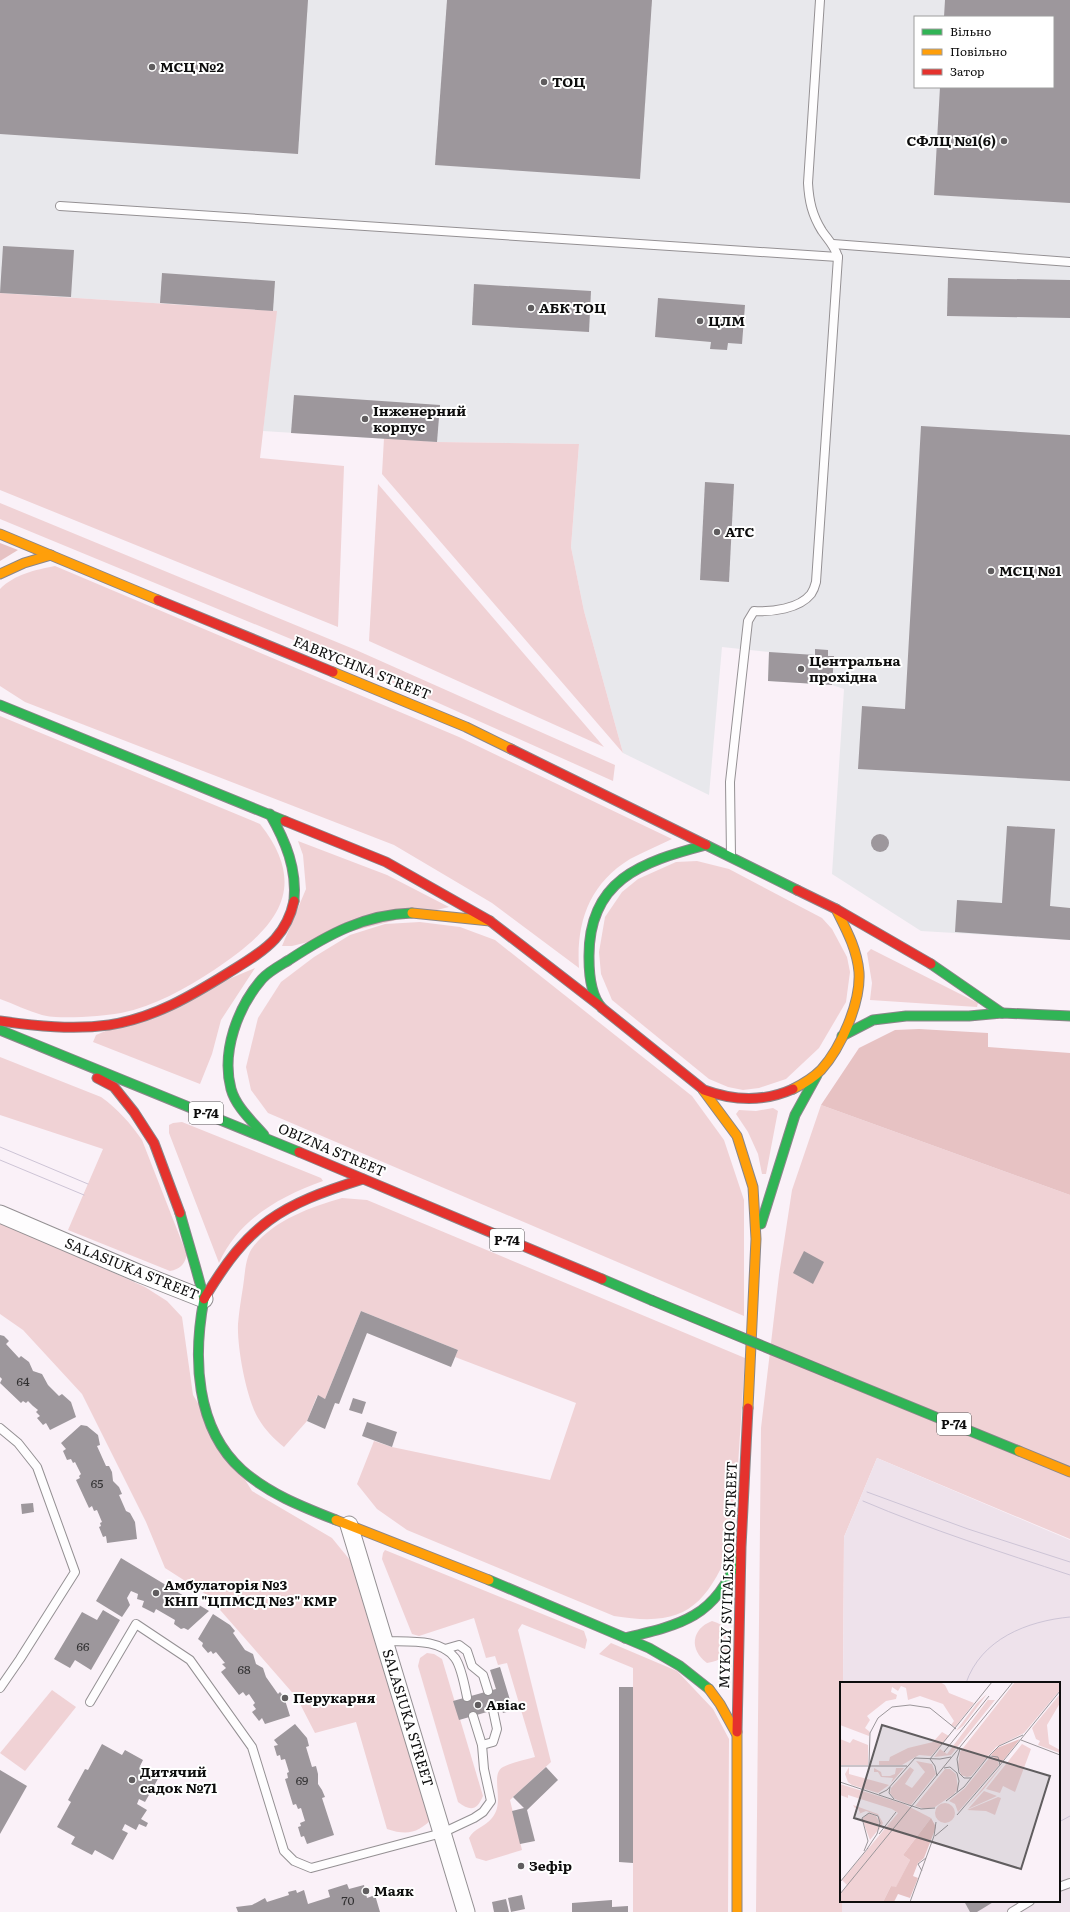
<svg xmlns="http://www.w3.org/2000/svg" width="1070" height="1912" font-family="Literata,serif">
<style>
.industrial{fill:#e8e8ec;fill-rule:evenodd}
.green{fill:#f0d2d5}
.forest{fill:#e7c2c3}
.plaza{fill:#eee2eb}
.building{fill:#9d979c}
.lines{fill:none;stroke-linecap:round;stroke-linejoin:round}
.lane-casing{stroke:#949093;stroke-width:10}
.street-casing{stroke:#949093;stroke-width:19}
.fast-casing{stroke:#8a8689;stroke-width:11}
.slow-casing{stroke:#8a8689;stroke-width:11}
.jam-casing{stroke:#8a8689;stroke-width:11}
.lane{stroke:#fefdfe;stroke-width:8}
.street{stroke:#fefdfe;stroke-width:17}
.fast{stroke:#30b455;stroke-width:9}
.slow{stroke:#ff9f0a;stroke-width:9}
.jam{stroke:#e5322d;stroke-width:9}
.tram{stroke:#cdc4d6;stroke-width:1}
.fast-bridge-casing{stroke:#817d80;stroke-width:11;stroke-linecap:butt}
.fast-bridge{stroke:#30b455;stroke-width:9}
.poi-dot{fill:#605d5f;stroke:#fff;stroke-width:1.5}
.labels{text-anchor:middle;stroke-width:4;stroke-linejoin:round;paint-order:stroke}
.number-label{font-size:12px;fill:#313031}
.shield{fill:#fff;stroke:#565656;stroke-width:1}
.shield-label{font-size:13px;font-weight:bold;fill:#0d0d0d}
.poi-label{font-size:14px;font-weight:bold;fill:#0d0d0d;stroke:#fff;text-anchor:start}
.street-label{font-size:14px;fill:#0d0d0d;stroke:#fff}
.inset-road{fill:none;stroke:#9b969a;stroke-width:1}
.view{fill:#605d5f;fill-opacity:0.15;stroke:#605d5f;stroke-width:2}
.inset-edge{fill:none;stroke:#0d0d0d;stroke-width:2}
</style>
<rect width="100%" height="100%" fill="#faf1f8"/>
<path class="industrial" d="M0 0H1070V940L921 931 832 874 844 689 832 685 768 681 769 652 722 647 709 795 623 753 584 611 571 547 579 444 437 442 263 431 276 311 0 293ZM915 17H1053V87H915Z"/>
<g class="green">
<polygon points="0,293 277,311 260,458 344,466 338,627 0,490"/>
<polygon points="384,438 437,442 579,444 571,547 584,611 623,753 382,474"/>
<polygon points="378,484 604,747 369,641"/>
<polygon points="0,503 356,650 615,765 613,781 349,663 0,519"/>
<path d="M55 566 459 737 672 839C658 846 643 852 630 859 589 884 576 923 579 968L492 903 394 845 25 702 0 686V589C15 574 35 570 55 566Z"/>
<path d="M0 716 260 824C313 891 272 931 214 970 185 989 155 1006 121 1013 104 1016 58 1020 42 1015 28 1011 14 1004 0 999Z"/>
<polygon points="298,841 387,875 449,907 292,946 282,946 306,889 303,855"/>
<polygon points="697,861 729,869 822,918 832,929 847,957 850,972 846,1002 819,1048 786,1079 759,1088 743,1090 728,1087 709,1079 612,1000 601,974 599,952 605,917 622,892 638,879 676,862"/>
<polygon points="420,922 460,927 495,940 692,1096 724,1140 744,1200 744,1316 268,1113 251,1090 246,1067 258,1018 281,982 314,957 350,935 385,924"/>
<polygon points="871,949 978,1003 977,1007 870,1000 872,983 867,953"/>
<polygon points="255,968 221,1020 212,1054 200,1084 93,1042 96,1035"/>
<path d="M0 1057 101 1097C118 1109 130 1123 142 1140L187 1255C184 1265 180 1269 170 1271L68 1230 103 1149 0 1115Z"/>
<polygon points="821,1105 1070,1195 1070,1539 877,1458 844,1537 843,1683 841,1683 842,1912 756,1912 761,1428 779,1275 792,1190"/>
<polygon points="773,1108 778,1111 766,1174 762,1174 758,1154 748,1132 736,1114 739,1110 756,1111"/>
<path d="M182 1122 321 1178 323 1181C279 1197 239 1219 219 1263L169 1133V1125L173 1123Z"/>
<path d="M342 1198 367 1200 745 1358 733 1542C706 1606 686 1628 614 1616L407 1530 377 1509 357 1484 374 1441 392 1447 550 1480 576 1403 455 1357 458 1350 361 1311 325 1399 317 1396 307 1421 284 1447C274 1439 265 1430 258 1418 246 1397 237 1347 238 1324 239 1312 241 1299 243 1287 245 1275 245 1257 253 1247 274 1220 311 1207 342 1198Z"/>
<path d="M0 1221 145 1287 167 1301 182 1317 193 1395 252 1491 332 1538 354 1565 434 1817C418 1833 408 1836 387 1829L356 1722 315 1733 297 1698 207 1595 165 1568 146 1522 82 1394 23 1330 0 1314Z"/>
<path d="M385 1550 584 1631 587 1640 585 1649 522 1624 518 1630 551 1762 510 1800 522 1850 486 1861 476 1858 469 1838C474 1828 485 1827 492 1818 506 1802 489 1775 503 1767 512 1762 525 1760 535 1757L507 1663 498 1665 495 1656 486 1658 474 1618 419 1636 412 1634 382 1559 383 1553Z"/>
<path d="M712 1621C741 1629 734 1660 707 1663 689 1650 691 1629 712 1621Z"/>
<polygon points="611,1643 677,1671 713,1709 729,1739 728,1912 633,1912 633,1668 599,1654"/>
<path d="M427 1653 434 1654 442 1659 483 1796C477 1810 471 1812 458 1802L418 1666 420 1658Z"/>
<polygon points="52,1690 76,1707 25,1771 0,1753"/>
</g>
<g class="forest">
<polygon points="0,543 18,550 0,561"/>
<polygon points="919,1029 988,1033 988,1047 1070,1053 1070,1195 821,1105 859,1048 895,1030"/>
</g>
<polygon class="plaza" points="877,1458 1070,1540 1070,1912 842,1912 842,1901 1059,1901 1059,1683 843,1683 844,1537"/>
<g class="building">
<polygon points="0,0 308,0 298,154 0,134"/>
<polygon points="447,0 652,0 640,179 435,165"/>
<polygon points="945,0 1070,0 1070,203 934,195 940,87 1053,87 1053,17 944,17"/>
<polygon points="3,246 74,250 71,297 0,293"/>
<polygon points="162,273 275,281 273,311 160,303"/>
<polygon points="948,278 1070,280 1070,318 947,316"/>
<polygon points="474,284 591,291 589,332 472,325"/>
<polygon points="658,298 745,305 742,344 728,343 727,350 710,349 711,342 655,337"/>
<polygon points="294,395 440,405 437,442 291,433"/>
<polygon points="921,426 1070,435 1070,781 858,769 862,706 905,709"/>
<polygon points="705,482 734,484 729,582 700,580"/>
<polygon points="815,649 828,650 828,656 834,656 832,685 768,681 769,652 815,655"/>
<polygon points="1007,826 1055,829 1050,906 1070,908 1070,940 955,932 957,900 1002,903"/>
<circle cx="880" cy="843" r="9"/>
<polygon points="804,1251 824,1262 813,1284 793,1273"/>
<polygon points="361,1311 458,1350 451,1367 367,1333 339,1404 335,1403 325,1429 307,1421 318,1395 325,1399"/>
<polygon points="0,1335 4,1336 9,1341 6,1344 19,1358 21,1356 29,1362 33,1371 42,1374 48,1385 59,1396 62,1394 71,1402 76,1417 50,1430 46,1423 43,1425 37,1418 40,1416 36,1412 38,1410 33,1406 28,1401 26,1403 23,1401 21,1403 0,1383 2,1379 0,1377"/>
<polygon points="353,1398 366,1402 362,1414 349,1410"/>
<polygon points="367,1422 397,1432 392,1447 362,1436"/>
<polygon points="81,1425 87,1426 98,1435 100,1445 97,1446 106,1466 109,1466 112,1472 113,1481 119,1487 122,1494 119,1495 126,1511 130,1513 135,1522 137,1539 107,1543 106,1536 103,1537 99,1527 101,1526 100,1523 102,1522 97,1510 94,1511 92,1506 89,1508 76,1480 80,1478 79,1476 81,1474 75,1462 73,1463 71,1459 67,1460 63,1451 66,1449 61,1443"/>
<polygon points="33,1503 34,1512 22,1514 21,1504"/>
<polygon points="121,1558 209,1611 188,1630 184,1628 181,1629 174,1624 175,1620 156,1609 154,1613 142,1607 144,1601 137,1599 138,1594 131,1591 127,1598 130,1605 122,1617 96,1601"/>
<polygon points="103,1610 120,1620 91,1670 75,1660 70,1668 54,1659 82,1612 97,1620"/>
<polygon points="213,1614 230,1625 235,1631 233,1633 245,1650 253,1654 256,1664 263,1668 266,1677 278,1694 280,1692 284,1697 290,1716 265,1724 262,1718 259,1721 252,1712 256,1709 253,1705 255,1703 249,1694 246,1696 243,1692 239,1695 221,1672 226,1668 222,1664 225,1663 216,1652 213,1654 211,1651 208,1653 202,1646 203,1643 198,1639"/>
<polygon points="500,1667 513,1710 503,1713 501,1708 459,1720 453,1701 496,1689 490,1670"/>
<polygon points="619,1687 633,1687 633,1863 619,1862"/>
<polygon points="295,1724 307,1738 309,1746 306,1747 312,1767 316,1766 318,1774 318,1784 322,1790 325,1797 322,1798 334,1835 307,1844 304,1836 301,1837 298,1827 301,1826 300,1823 305,1821 301,1808 298,1809 296,1804 293,1805 285,1779 288,1778 287,1773 289,1772 285,1759 281,1760 280,1755 277,1756 274,1746 278,1745 274,1740"/>
<polygon points="102,1744 122,1755 125,1750 143,1760 140,1766 159,1777 145,1802 139,1799 137,1804 147,1810 141,1819 148,1823 146,1827 139,1824 136,1830 125,1824 122,1830 128,1833 113,1860 95,1850 92,1855 71,1844 75,1837 57,1827 71,1802 68,1800 85,1769 88,1770"/>
<polygon points="546,1767 558,1780 527,1810 535,1841 520,1844 512,1811 524,1808 513,1797"/>
<polygon points="0,1770 27,1786 0,1834"/>
<polygon points="347,1884 349,1889 364,1885 367,1898 375,1895 380,1912 238,1912 236,1907 252,1905 265,1898 267,1902 289,1895 288,1892 296,1890 297,1893 304,1890 308,1904 330,1897 328,1890"/>
<polygon points="522,1895 525,1909 511,1912 508,1898"/>
<polygon points="506,1899 509,1912 494,1912 492,1902"/>
<polygon points="612,1900 612,1907 628,1906 628,1912 572,1912 572,1903"/>
<polygon points="964,1901 995,1901 977,1912 970,1912"/>
</g>
<g class="lines">
<g class="lane-casing">
<g id="lane">
<polyline points="60,206 838,257"/>
<polyline points="833,244 1070,262"/>
<path d="M731 856 730 782 748 621 754 611C772 612 799 609 811 594 813 591 815 586 816 582L838 257C834 245 829 241 822 231 812 215 809 201 808 183L820 0"/>
<polyline points="0,1428 18,1443 37,1467 75,1572 20,1659 0,1688"/>
<path d="M385 1641C408 1642 440 1638 455 1658 461 1666 465 1687 467 1697"/>
<polyline points="445,1649 459,1645 467,1651 472,1666 483,1675 488,1691"/>
<polyline points="90,1702 136,1624 190,1660 252,1747 284,1851 294,1861 311,1868 442,1833 474,1818 483,1812 491,1801 484,1769 482,1745 473,1716"/>
<polyline points="482,1745 493,1742 497,1729 493,1710"/>
<polyline points="1059,1887 1070,1883"/>
<polyline points="1012,1912 1030,1901"/>
</g>
</g>
<g class="street-casing">
<g id="street">
<polyline points="0,1214 138,1273 204,1299"/>
<polyline points="349,1525 466,1912"/>
</g>
</g>
<g class="fast-casing">
<g id="fast">
<polyline points="0,705 285,821"/>
<path d="M270 814C286 842 297 869 294 901"/>
<polyline points="931,964 1002,1013"/>
<path d="M602 1008C591 996 589 974 589 958 588 880 641 862 706 845L797 890"/>
<polyline points="0,1030 299,1152"/>
<polyline points="842,1036 873,1020 906,1016 969,1016 1002,1013 1070,1016"/>
<path d="M264 1135C252 1121 236 1107 231 1089 221 1051 238 1007 262 979 269 971 281 965 289 960 327 935 365 914 412 913"/>
<path d="M180 1213C188 1242 197 1270 204 1299"/>
<polyline points="761,1224 795,1115 817,1075"/>
<polyline points="602,1279 651,1300"/>
<path d="M204 1299C193 1357 195 1428 242 1470 269 1494 303 1507 336 1520"/>
<polyline points="838,1377 1019,1451"/>
<polyline points="489,1580 649,1648 680,1666 709,1689"/>
<path d="M625 1638C680 1625 716 1617 737 1559"/>
</g>
</g>
<g class="slow-casing">
<g id="slow">
<polyline points="0,534 158,600"/>
<polyline points="0,574 24,563 51,555"/>
<polyline points="333,672 466,727 511,749"/>
<polyline points="412,913 490,921"/>
<path d="M793 1089C803 1084 813 1078 821 1070 841 1048 861 1002 859 972 857 949 846 929 836 909"/>
<polyline points="703,1090 737,1136 753,1187 756,1239 748,1408"/>
<polyline points="1019,1451 1070,1472"/>
<polyline points="336,1520 489,1580"/>
<polyline points="709,1689 720,1704 736,1733"/>
<polyline points="737,1912 737,1732"/>
</g>
</g>
<g class="jam-casing">
<g id="jam">
<polyline points="158,600 333,672"/>
<polyline points="511,749 706,845"/>
<polyline points="285,821 386,862 490,921 600,1006"/>
<polyline points="797,890 836,909 931,964"/>
<path d="M602 1008 704 1090C734 1101 764 1102 793 1089"/>
<path d="M0 1021C36 1026 73 1030 109 1025 154 1018 191 996 228 973 244 963 262 953 275 939 284 929 291 915 294 901"/>
<polyline points="97,1078 114,1087 134,1112 154,1143 180,1213"/>
<polyline points="299,1152 602,1279"/>
<path d="M204 1299C249 1223 280 1205 363 1179"/>
<polyline points="737,1732 741,1547 748,1408"/>
</g>
</g>
<use href="#lane" class="lane"/>
<use href="#street" class="street"/>
<use href="#fast" class="fast"/>
<use href="#slow" class="slow"/>
<use href="#jam" class="jam"/>
<g class="tram">
<polyline points="0,1147 88,1184"/>
<polyline points="0,1160 84,1195"/>
<polyline points="867,1492 968,1529 1070,1562"/>
<path d="M863 1501C931 1530 1001 1552 1070 1575"/>
<path d="M966 1683C981 1639 1027 1621 1070 1617"/>
<polyline points="1059,1822 1070,1816"/>
</g>
<g class="fast-bridge-casing">
<polyline id="fast-bridge" points="651,1300 838,1377"/>
</g>
<use href="#fast-bridge" class="fast-bridge"/>
</g>
<g class="poi-dot">
<circle cx="152" cy="67" r="4"/>
<circle cx="544" cy="82" r="4"/>
<circle cx="1004" cy="141" r="4"/>
<circle cx="531" cy="308" r="4"/>
<circle cx="700" cy="321" r="4"/>
<circle cx="365" cy="419" r="4"/>
<circle cx="717" cy="532" r="4"/>
<circle cx="991" cy="571" r="4"/>
<circle cx="801" cy="669" r="4"/>
<circle cx="156" cy="1593" r="4"/>
<circle cx="285" cy="1698" r="4"/>
<circle cx="478" cy="1705" r="4"/>
<circle cx="132" cy="1780" r="4"/>
<circle cx="521" cy="1866" r="4"/>
<circle cx="366" cy="1891" r="4"/>
</g>
<g class="labels">
<g class="number-label">
<text x="23" y="1386">64</text>
<text x="97" y="1488">65</text>
<text x="83" y="1651">66</text>
<text x="244" y="1674">68</text>
<text x="302" y="1785">69</text>
<text x="348" y="1905">70</text>
</g>
<g class="shield">
<rect x="189" y="1102" width="34" height="22" rx="3"/>
<rect x="490" y="1229" width="34" height="22" rx="3"/>
<rect x="937" y="1413" width="34" height="22" rx="3"/>
</g>
<g class="shield-label">
<text x="206" y="1118">Р-74</text>
<text x="507" y="1245">Р-74</text>
<text x="954" y="1429">Р-74</text>
</g>
<g class="poi-label">
<text x="160" y="72">МСЦ №2</text>
<text x="552" y="87">ТОЦ</text>
<text x="996" y="146" text-anchor="end">СФЛЦ №1(6)</text>
<text x="539" y="313">АБК ТОЦ</text>
<text x="708" y="326">ЦЛМ</text>
<text x="373" y="416">Інженерний<tspan x="373" dy="16">корпус</tspan></text>
<text x="725" y="537">АТС</text>
<text x="999" y="576">МСЦ №1</text>
<text x="809" y="666">Центральна<tspan x="809" dy="16">прохідна</tspan></text>
<text x="164" y="1590">Амбулаторія №3<tspan x="164" dy="16">КНП "ЦПМСД №3" КМР</tspan></text>
<text x="293" y="1703">Перукарня</text>
<text x="486" y="1710">Авіас</text>
<text x="140" y="1777">Дитячий<tspan x="140" dy="16">садок №71</tspan></text>
<text x="529" y="1871">Зефір</text>
<text x="374" y="1896">Маяк</text>
</g>
<g class="street-label">
<text transform="translate(362 668) rotate(22)" y="5">FABRYCHNA STREET</text>
<text transform="translate(332 1150) rotate(23)" y="5">OBIZNA STREET</text>
<text transform="translate(132 1269) rotate(22)" y="5">SALASIUKA STREET</text>
<text transform="translate(728 1575) rotate(-88)" y="5">MYKOLY SVITALSKOHO STREET</text>
<text transform="translate(408 1718) rotate(73)" y="5">SALASIUKA STREET</text>
</g>
</g>
<g transform="translate(840 1682)">
<rect width="220" height="220" fill="#faf1f8"/>
<path d="M0 0H100L105 3 109 11 134 21 115 45 111 43 114 39 103 22 80 14 68 18 66 6 61 4 58 9 52 5 51 10 57 13 56 17 46 19 27 34 30 38 25 46 30 50 29 54 0 43ZM175 0H220V8L184 51 156 65 131 94 127 95 121 93 118 83 120 70ZM147 12 123 44 116 49 137 21ZM220 12V21L207 43 209 62 220 68V71L198 63 200 59 196 57 192 46ZM150 15 148 18H155L111 73 94 75 100 67 107 72ZM102 50 109 54 91 74 79 73 62 83H39V79H49L50 75 68 66 93 60ZM0 57 10 61 13 57 28 63V83H0ZM182 62 191 67 175 110 163 104 160 111 146 107ZM150 75 157 76 159 83 118 130 115 122 109 119 125 106ZM169 75 143 108 125 127 142 107ZM76 79 92 82 96 92 71 123 55 117 50 111 51 106 70 85 74 88 65 102 72 106 85 90ZM9 85V92L49 103 38 111 12 103 8 100 5 92ZM34 86 41 90 42 94H50L55 92 56 86H64L51 101 53 96 41 95 38 90H34ZM105 87H110L116 92 118 106 114 112 95 125 85 127 75 124ZM0 102 64 122 91 136 63 173 70 178 56 206 51 204 43 220H0V212L7 203 2 198 58 131 52 127 8 113V116L0 113ZM144 109 157 114 128 127ZM158 115 161 116 155 133 146 129 127 128ZM95 131a10 10 0 1 1 20 0a10 10 0 1 1-20 0ZM13 123 38 132 43 141 39 148V134L26 129 16 133 20 131 18 126H15ZM28 131 36 134 39 139 38 148 30 158 22 137Z" fill="#f0d2d5"/>
<path d="M180 57 161 81 151 73 157 66ZM91 136 96 145 84 176 78 181 73 194 78 196 70 216 58 212 54 220H43L51 204 56 205 70 178 63 173Z" fill="#e7c2c3"/>
<path class="inset-road" d="M181 58 220 73M120 67 117 77 119 91 124 96H131M104 70 149 14M149 74 159 64 183 53M90 77 152 0M90 77 95 84 97 94M29 83 30 51 38 36 52 25 70 23 90 26 116 47M160 83 220 9M0 84H67M104 86 110 85 117 91 119 99 117 110M0 100 81 127 95 126M50 105 49 111 54 117M39 112 47 108 75 76 100 77 111 75M106 119 124 105 147 76 150 74 158 75 160 83 117 133M39 152 56 130M95 154 108 143M24 169 28 159 22 136 29 131 38 134 40 141 37 152 27 167M82 189 78 182 86 176M0 200 28 166M0 212 173 0M70 220 94 154 96 140"/>
<path class="view" d="M42 43 210 94 181 187 14 136Z"/>
<rect width="220" height="220" class="inset-edge"/>
</g>
<rect x="914" y="16" width="140" height="72" fill="#ffffff" stroke="#9e9e9e"/>
<rect x="922" y="29" width="20" height="6" fill="#30b455" stroke="#9e9e9e"/>
<text x="950" y="36" font-size="12" fill="#0d0d0d">Вільно</text>
<rect x="922" y="49" width="20" height="6" fill="#ff9f0a" stroke="#9e9e9e"/>
<text x="950" y="56" font-size="12" fill="#0d0d0d">Повільно</text>
<rect x="922" y="69" width="20" height="6" fill="#e5322d" stroke="#9e9e9e"/>
<text x="950" y="76" font-size="12" fill="#0d0d0d">Затор</text>
</svg>
